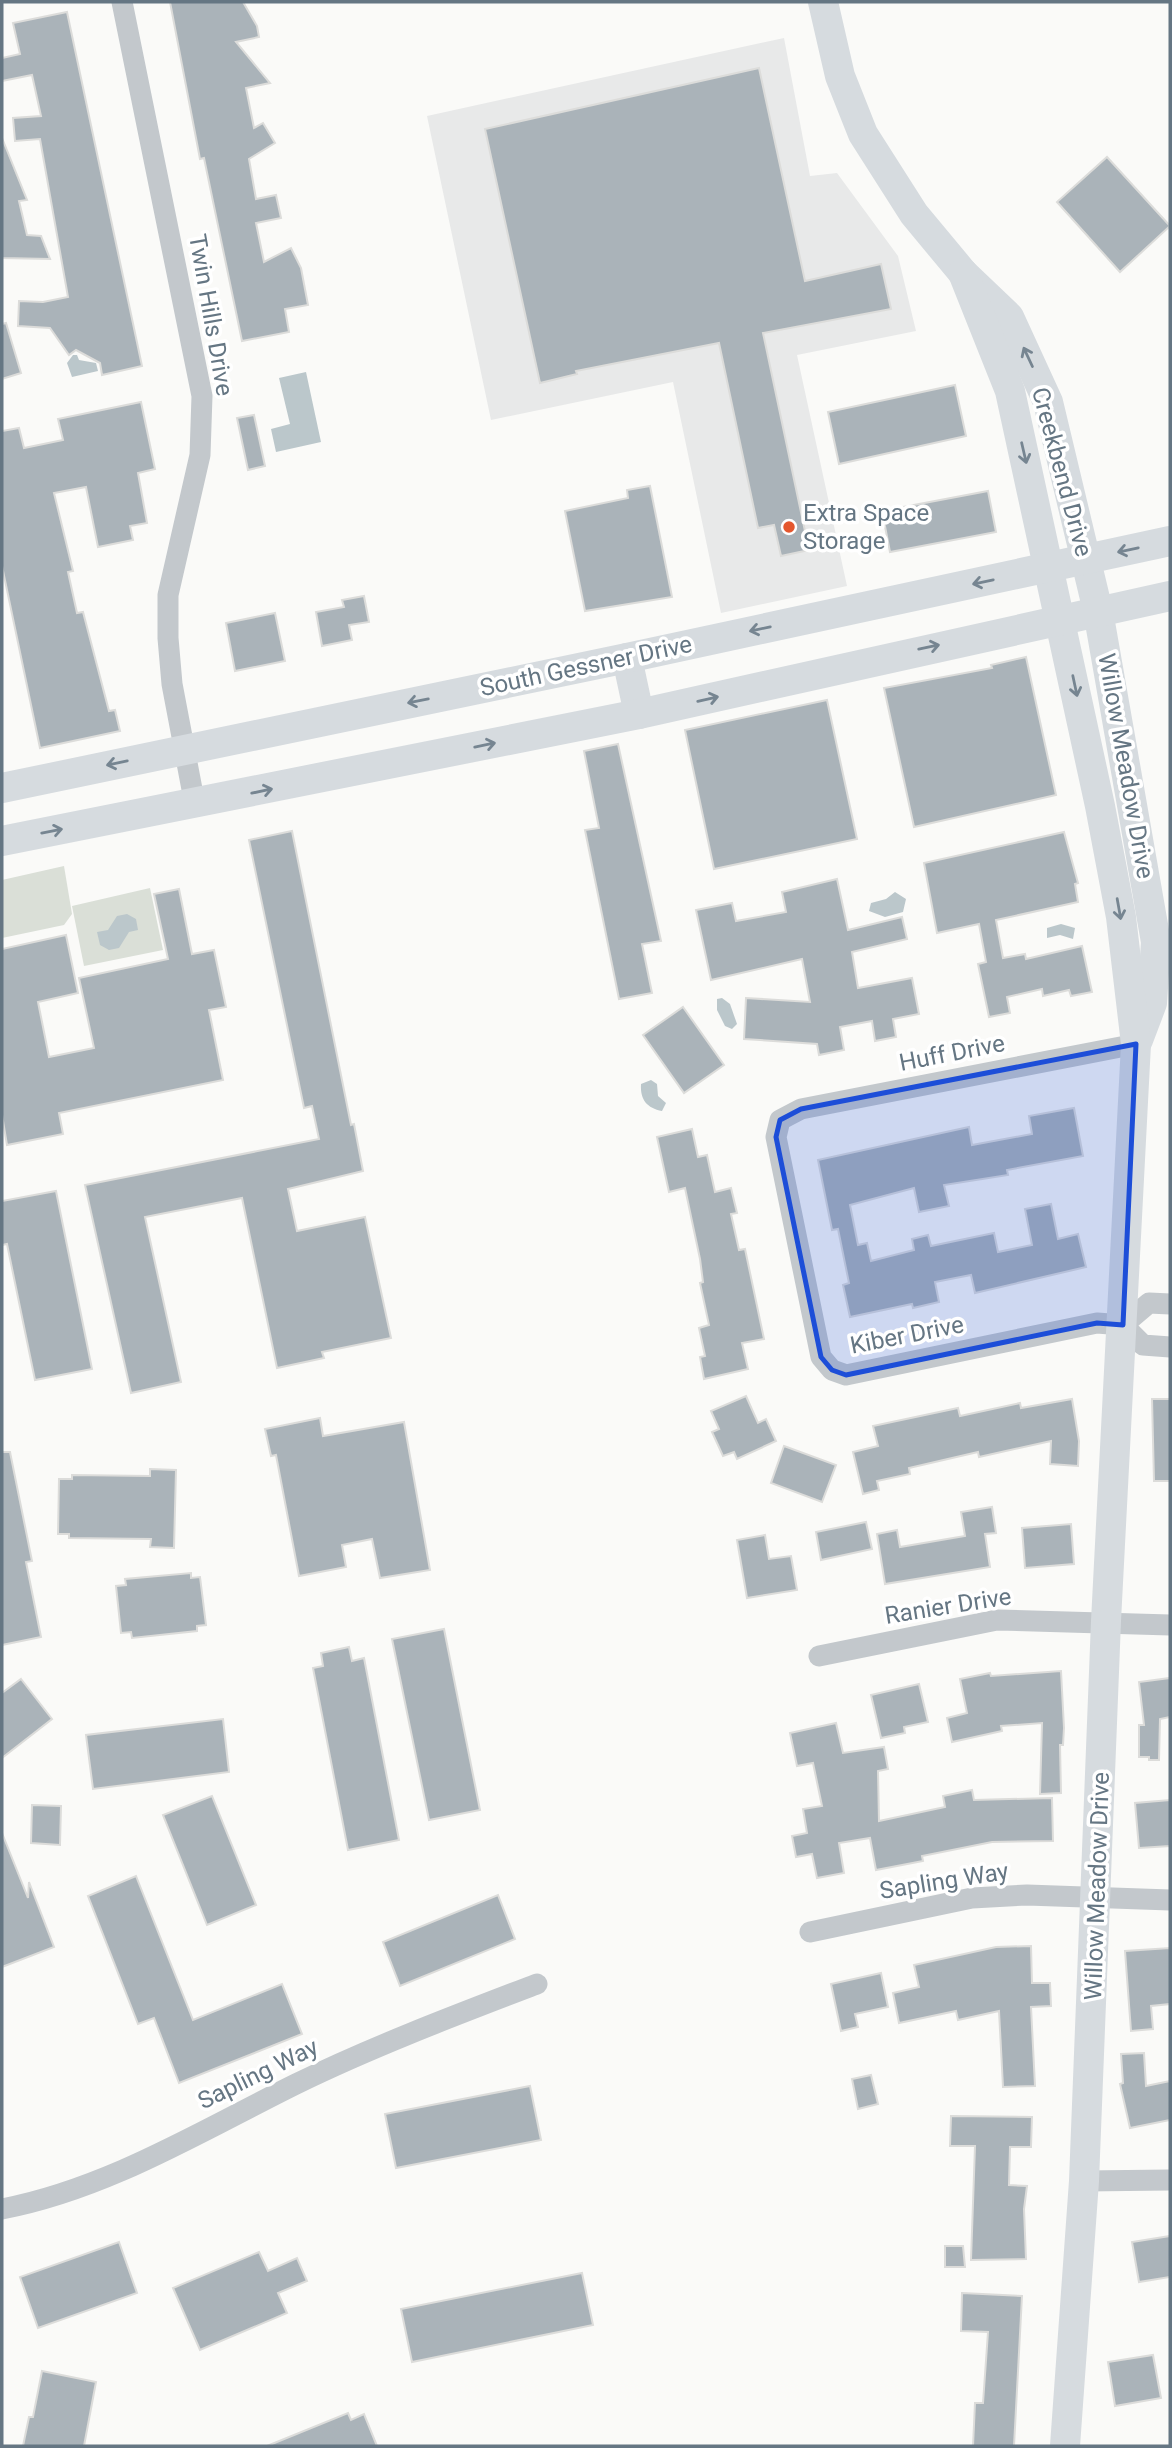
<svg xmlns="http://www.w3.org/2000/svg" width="1172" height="2448" font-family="Roboto,sans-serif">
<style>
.built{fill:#e8e9e9}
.green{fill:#dadfd7}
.water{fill:#bbc7cb}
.building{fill:#aab3b9;stroke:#dcdcda;stroke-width:2}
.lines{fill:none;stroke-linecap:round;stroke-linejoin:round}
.street{stroke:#c3c8cc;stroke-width:21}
.secondary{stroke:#d6dbdf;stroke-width:30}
.oneway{stroke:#768591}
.marked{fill:#1d4ed8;fill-opacity:0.2;stroke:#1d4ed8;stroke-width:5;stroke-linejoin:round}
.poi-dot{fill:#e4572e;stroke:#fff;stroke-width:2.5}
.labels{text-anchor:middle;stroke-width:7;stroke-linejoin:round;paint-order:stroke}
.street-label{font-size:24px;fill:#657683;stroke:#fff}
.poi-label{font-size:24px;fill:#657683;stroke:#fff;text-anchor:start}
</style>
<rect width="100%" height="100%" fill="#fafaf8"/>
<polygon class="built" points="784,38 810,176 837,173 898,256 916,331 797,355 847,586 721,613 673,382 491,420 427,116"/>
<g class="green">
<polygon points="64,866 72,914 64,925 2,938 2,880"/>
<polygon points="150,888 163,950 84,966 72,906"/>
</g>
<g class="water">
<polygon points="73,355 77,355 79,360 96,363 98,371 72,377 67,363"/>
<polygon points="306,372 321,442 276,452 271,429 290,424 279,378"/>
<polygon points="895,892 906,899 903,912 885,917 869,911 871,903 886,899"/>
<polygon points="127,914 136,919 138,930 129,932 119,948 109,950 100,945 97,932 108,930 117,916"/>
<polygon points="1061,924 1075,928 1073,939 1060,935 1047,938 1047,928"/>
<polygon points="722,998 730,1004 737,1024 732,1029 725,1026 717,1010 717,999"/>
<path d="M651 1080 657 1084 658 1096 666 1103 662 1111C647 1108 640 1100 641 1084Z"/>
</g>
<g class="building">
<polygon points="170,2 243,2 257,26 259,37 236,42 270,83 246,88 254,128 263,123 275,143 249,159 256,199 276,195 281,218 256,223 264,262 291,248 301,268 308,305 285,309 289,332 242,341 204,158 200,159"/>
<polygon points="67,12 142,366 102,375 100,363 76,350 69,355 50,328 18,326 19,301 43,302 68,297 40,139 15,141 13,118 41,116 32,75 2,81 2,58 20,54 13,23"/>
<polygon points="759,68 805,281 881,264 891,309 763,333 809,550 781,556 774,525 758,528 719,343 576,371 577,374 540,383 485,129"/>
<polygon points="2,138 27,200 19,201 27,235 41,236 50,259 2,258"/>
<polygon points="1107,157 1170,226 1120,272 1057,202"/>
<polygon points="6,323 21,373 2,379 2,324"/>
<polygon points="955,385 966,436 839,464 828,412"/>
<polygon points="141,402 155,469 138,473 147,523 130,526 133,540 98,547 86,487 54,493 73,571 68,572 77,613 83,612 109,711 115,710 120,731 40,748 2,566 2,431 19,428 24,448 63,440 58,419"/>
<polygon points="254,415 265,466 248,470 237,418"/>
<polygon points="650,486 672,597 585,611 565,511 628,498 627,490"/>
<polygon points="988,491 996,532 890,552 882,511"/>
<polygon points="364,596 369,622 349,625 352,640 322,646 316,612 344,607 342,600"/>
<polygon points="275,613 285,661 235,671 226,623"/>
<polygon points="1026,657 1056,795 914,827 884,688 992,668 991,665"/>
<polygon points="827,700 857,839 714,869 685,730"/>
<polygon points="618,744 661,941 642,944 652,993 619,999 585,830 599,828 584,751"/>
<polygon points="292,831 351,1125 354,1124 363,1171 288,1189 297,1231 365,1217 391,1338 322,1352 324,1358 277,1368 242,1198 145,1217 181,1382 131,1393 85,1185 319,1139 312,1106 304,1108 249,840"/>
<polygon points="1064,832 1078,883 1075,884 1078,902 996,920 1003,958 1025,954 1026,959 1082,946 1092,992 1071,996 1069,990 1043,996 1042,989 1007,997 1010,1013 989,1017 978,964 986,962 979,924 937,933 924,863"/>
<polygon points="837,879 848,930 902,917 907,939 852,952 858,988 912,978 919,1014 893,1019 896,1037 875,1041 872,1021 840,1027 844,1050 819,1055 817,1044 744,1039 746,998 810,1002 802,959 711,980 696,910 732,903 736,921 786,912 782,892"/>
<polygon points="179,889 192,954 214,950 226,1007 209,1010 223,1080 59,1113 63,1134 7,1145 2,1115 2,949 66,935 78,993 38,1002 49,1057 94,1048 79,978 168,959 154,894"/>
<polygon points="683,1007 724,1065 684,1093 643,1035"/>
<polygon points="1074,1108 1083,1156 1007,1170 1008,1175 944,1185 949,1206 919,1212 914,1188 850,1205 858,1245 867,1243 871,1261 914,1250 912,1239 928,1235 931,1246 994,1233 998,1252 1032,1245 1025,1209 1051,1204 1058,1239 1078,1234 1086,1267 975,1293 971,1275 935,1282 939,1302 913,1308 912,1304 850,1317 843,1285 849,1283 838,1229 832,1230 818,1160 969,1127 972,1145 1032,1134 1029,1116"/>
<polygon points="692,1129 698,1157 707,1155 715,1192 731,1188 737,1213 731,1214 739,1250 745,1249 764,1339 742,1343 748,1369 704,1379 700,1357 705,1356 699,1328 709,1325 700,1283 703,1282 700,1259 685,1188 669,1192 657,1137"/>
<polygon points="56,1191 92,1369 35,1380 7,1244 2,1245 2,1201"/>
<polygon points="746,1396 758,1423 766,1419 776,1441 737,1459 734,1452 723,1456 712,1432 719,1429 711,1411"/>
<polygon points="1072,1399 1079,1441 1078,1466 1050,1464 1051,1441 979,1457 978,1452 909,1468 910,1474 877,1481 879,1490 863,1494 853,1452 878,1446 873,1426 958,1408 960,1416 1020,1403 1021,1408"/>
<polygon points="1152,1399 1170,1399 1170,1481 1154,1481"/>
<polygon points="320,1418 323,1436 404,1422 430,1570 380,1578 372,1539 342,1545 346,1567 299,1576 276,1455 271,1456 265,1429"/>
<polygon points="784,1446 836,1465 822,1502 771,1483"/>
<polygon points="2,1452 10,1452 32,1561 26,1562 41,1637 2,1645"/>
<polygon points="150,1469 176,1470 174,1548 150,1547 151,1539 69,1538 69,1534 58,1534 59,1479 72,1479 72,1475 150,1476"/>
<polygon points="992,1507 996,1533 985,1534 990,1567 885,1584 877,1534 897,1530 900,1547 965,1536 961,1512"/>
<polygon points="866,1522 872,1549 821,1560 816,1532"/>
<polygon points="1071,1524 1074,1564 1025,1568 1022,1528"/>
<polygon points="765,1535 769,1559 791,1556 797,1590 747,1598 737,1540"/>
<polygon points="191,1573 191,1578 200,1577 206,1625 197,1626 197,1631 132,1638 131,1632 121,1633 116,1586 126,1585 125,1579"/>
<polygon points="444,1629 480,1810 429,1820 392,1639"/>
<polygon points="349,1647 352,1661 364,1658 399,1840 348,1850 313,1668 323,1666 321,1653"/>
<polygon points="1061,1671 1064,1728 1063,1745 1060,1745 1061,1793 1040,1794 1042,1723 1001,1726 1002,1731 952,1742 947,1718 967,1713 960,1679 990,1673 991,1676"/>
<polygon points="1170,1678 1170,1717 1160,1719 1159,1760 1149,1760 1149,1757 1139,1757 1139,1725 1144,1725 1139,1682"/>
<polygon points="21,1679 52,1719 2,1758 2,1693"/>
<polygon points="919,1684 928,1722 904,1727 905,1733 881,1738 871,1695"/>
<polygon points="223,1719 229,1772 93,1789 86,1735"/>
<polygon points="836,1723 843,1753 884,1747 888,1769 878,1771 879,1821 945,1807 943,1796 972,1790 974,1800 1052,1798 1053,1841 992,1842 922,1856 923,1861 876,1870 870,1838 839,1843 844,1873 817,1878 812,1854 796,1857 792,1836 807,1833 803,1809 822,1806 813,1763 797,1766 790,1733"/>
<polygon points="212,1796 256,1905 207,1925 163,1815"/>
<polygon points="1170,1800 1170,1846 1139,1848 1135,1803"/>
<polygon points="32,1805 61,1806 60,1845 31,1843"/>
<polygon points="2,1833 28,1898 29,1882 54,1947 2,1967"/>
<polygon points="136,1876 193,2020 282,1984 302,2034 179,2083 154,2018 138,2024 88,1896"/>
<polygon points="498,1895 515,1939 400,1986 383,1942"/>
<polygon points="1031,1946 1032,1983 1050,1983 1051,2006 1031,2007 1035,2086 1003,2087 999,2011 958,2020 956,2011 899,2023 893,1993 919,1987 914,1965 996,1947"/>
<polygon points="1170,1948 1170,2004 1151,2006 1153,2029 1131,2031 1125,1951"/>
<polygon points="881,1973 888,2007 855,2014 858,2027 841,2031 831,1984"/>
<polygon points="1144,2053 1146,2086 1170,2081 1170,2120 1130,2128 1120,2084 1123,2083 1121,2054"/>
<polygon points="871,2075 878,2104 858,2109 852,2079"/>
<polygon points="530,2086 541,2140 396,2168 385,2114"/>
<polygon points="951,2116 1032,2117 1031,2147 1010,2147 1009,2185 1027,2186 1024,2209 1026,2259 971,2260 975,2146 950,2146"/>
<polygon points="1170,2236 1170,2277 1139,2282 1132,2242"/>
<polygon points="119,2242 137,2293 38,2328 20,2277"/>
<polygon points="945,2246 963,2246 965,2267 945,2267"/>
<polygon points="259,2252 268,2271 297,2258 307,2281 278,2293 287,2313 200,2350 173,2288"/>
<polygon points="582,2273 593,2325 412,2362 401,2309"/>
<polygon points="962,2293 1022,2296 1014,2446 973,2446 975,2403 983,2403 988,2332 961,2331"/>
<polygon points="1153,2355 1161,2398 1115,2406 1108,2362"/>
<polygon points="42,2371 96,2382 84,2446 23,2446 29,2417 33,2417"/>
<polygon points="348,2413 351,2420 364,2414 377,2446 267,2446"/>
</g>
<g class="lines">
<g class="street">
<polyline points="122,2 202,396 200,455 168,595 168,638 172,684 195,805"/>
<polyline points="1123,1325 1097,1323 846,1375 832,1370 821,1357 776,1137 780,1120 801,1109 1136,1044"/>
<polyline points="1123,1325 1143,1345 1170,1347"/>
<polyline points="1123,1325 1149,1303 1170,1304"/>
<polyline points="819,1656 997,1620 1170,1625"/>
<polyline points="810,1932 972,1898 1027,1895 1170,1900"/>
<polyline points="1084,2181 1170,2180"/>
<path d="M2 2209C107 2189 201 2131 296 2084 374 2046 456 2015 537 1984"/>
</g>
<g class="secondary">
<polyline points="823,2 840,76 863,134 914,214 963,273 1009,317 1048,402 1098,611 1156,942 1152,1003 1138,1040"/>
<polyline points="963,273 1010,391 1100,806 1121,917 1136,1044 1106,1621 1084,2181 1065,2446"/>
<polyline points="627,658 639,714"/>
<polyline points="2,788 627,658 1170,541"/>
<polyline points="2,841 639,714 1170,596"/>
</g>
</g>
<defs><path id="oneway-shaft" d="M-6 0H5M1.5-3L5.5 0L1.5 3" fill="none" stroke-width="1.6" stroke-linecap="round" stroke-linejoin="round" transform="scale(1.75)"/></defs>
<g class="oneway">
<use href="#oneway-shaft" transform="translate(1028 357) rotate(-115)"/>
<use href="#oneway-shaft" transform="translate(1024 453) rotate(77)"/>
<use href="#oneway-shaft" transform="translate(1128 550) rotate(168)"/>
<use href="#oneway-shaft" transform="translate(983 582) rotate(168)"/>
<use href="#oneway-shaft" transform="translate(760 629) rotate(168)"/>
<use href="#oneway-shaft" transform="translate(929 647) rotate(-12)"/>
<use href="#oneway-shaft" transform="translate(1075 686) rotate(78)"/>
<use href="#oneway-shaft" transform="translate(708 699) rotate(-13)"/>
<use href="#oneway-shaft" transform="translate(418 701) rotate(169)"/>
<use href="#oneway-shaft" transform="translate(485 745) rotate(-12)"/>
<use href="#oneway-shaft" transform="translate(117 763) rotate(168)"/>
<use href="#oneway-shaft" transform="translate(262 791) rotate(-12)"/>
<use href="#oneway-shaft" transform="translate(52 831) rotate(-11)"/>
<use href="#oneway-shaft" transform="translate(1119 909) rotate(80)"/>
</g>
<path class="marked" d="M1136 1044 1123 1325 1097 1323 846 1375 832 1370 821 1357 776 1137 780 1120 801 1109Z"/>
<circle class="poi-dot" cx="789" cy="527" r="7"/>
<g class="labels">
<g class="street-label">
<text transform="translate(211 315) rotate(80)" y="8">Twin Hills Drive</text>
<text transform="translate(1062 472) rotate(75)" y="8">Creekbend Drive</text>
<text transform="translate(586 666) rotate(-12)" y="8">South Gessner Drive</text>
<text transform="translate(1126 766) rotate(80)" y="8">Willow Meadow Drive</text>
<text transform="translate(952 1053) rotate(-11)" y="8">Huff Drive</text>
<text transform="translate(907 1335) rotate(-11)" y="8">Kiber Drive</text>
<text transform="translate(948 1606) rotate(-9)" y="8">Ranier Drive</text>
<text transform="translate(944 1881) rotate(-9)" y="8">Sapling Way</text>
<text transform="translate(1097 1886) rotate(-88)" y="8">Willow Meadow Drive</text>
<text transform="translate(258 2074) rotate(-26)" y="8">Sapling Way</text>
</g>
<g class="poi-label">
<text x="803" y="521">Extra Space<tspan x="803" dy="28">Storage</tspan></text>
</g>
</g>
<rect width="1172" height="2448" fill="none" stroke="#657683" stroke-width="7"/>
</svg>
